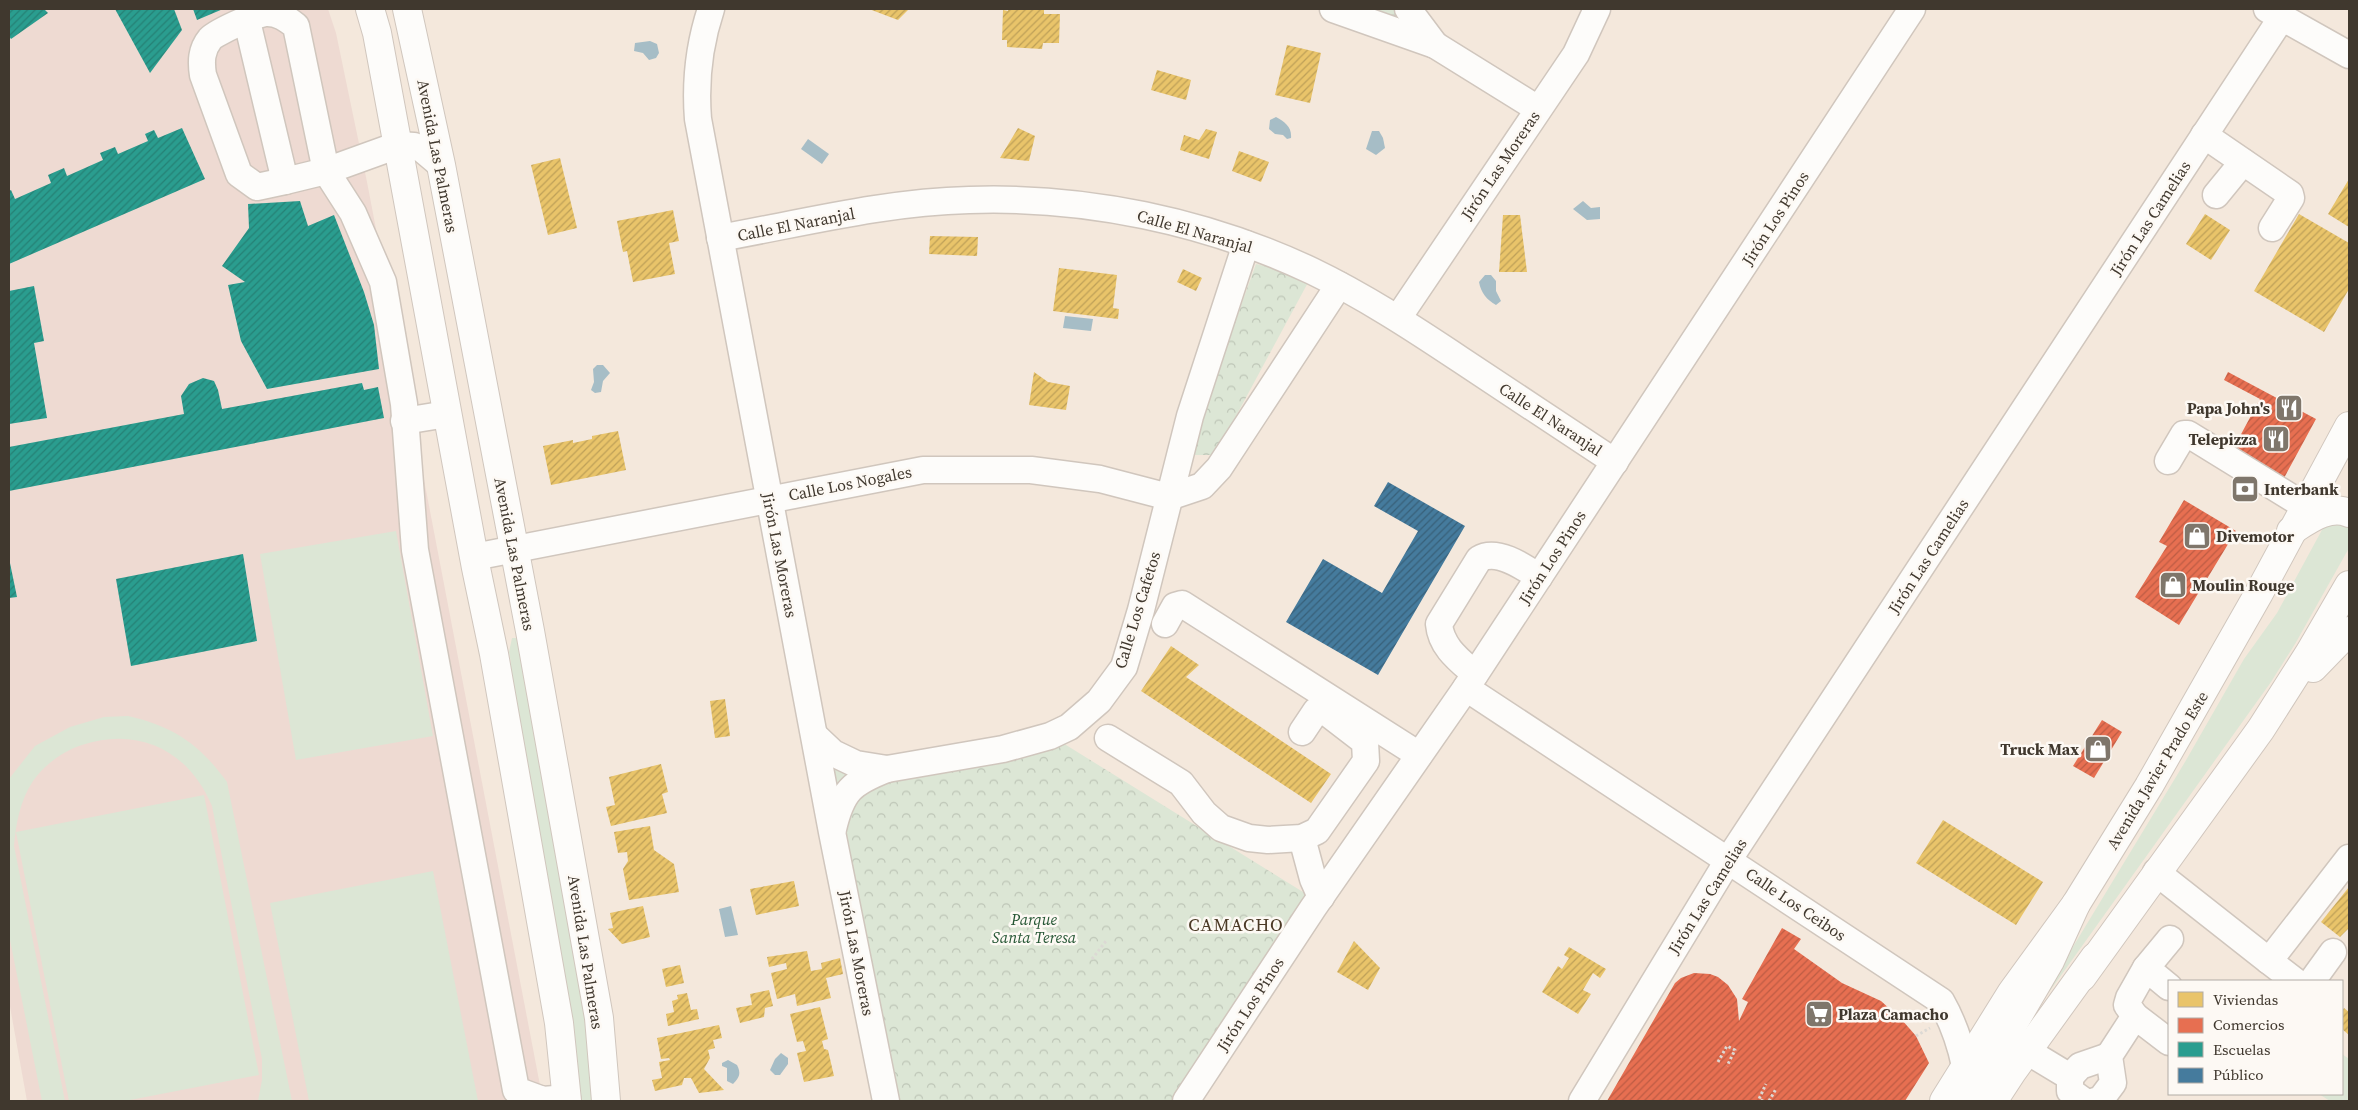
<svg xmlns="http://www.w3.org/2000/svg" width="2358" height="1110" font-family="'Source Serif 4',serif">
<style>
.education{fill:#eedad2}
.grass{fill:#dce6d5}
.park{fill:url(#park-crowns)}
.water{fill:#a6bdc6}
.homes{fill:url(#homes-hatch)}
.shops{fill:url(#shops-hatch)}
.schools{fill:url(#schools-hatch)}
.public{fill:url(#public-hatch)}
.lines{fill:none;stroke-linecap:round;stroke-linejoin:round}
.minor-casing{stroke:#d0c6bd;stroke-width:29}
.major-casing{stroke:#d0c6bd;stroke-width:30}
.highway-casing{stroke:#d0c6bd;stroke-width:30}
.path{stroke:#dcd9d4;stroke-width:3;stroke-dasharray:2.5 2.5;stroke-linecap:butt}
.minor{stroke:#fdfcfa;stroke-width:26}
.major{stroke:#fdfcfa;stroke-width:28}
.highway{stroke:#fdfcfa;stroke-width:28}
.labels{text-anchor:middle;stroke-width:5;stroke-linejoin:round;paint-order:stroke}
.street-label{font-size:16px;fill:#40382e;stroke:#fdf9f4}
.poi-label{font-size:16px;font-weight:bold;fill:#40382e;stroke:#fdf9f4;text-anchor:start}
.park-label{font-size:16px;font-style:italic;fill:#255634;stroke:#fdf9f4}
.neighbourhood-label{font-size:18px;letter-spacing:1px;fill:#4a3925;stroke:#fdf9f4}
</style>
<defs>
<pattern id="park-crowns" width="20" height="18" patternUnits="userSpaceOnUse" patternTransform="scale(1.25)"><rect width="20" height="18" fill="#dce6d5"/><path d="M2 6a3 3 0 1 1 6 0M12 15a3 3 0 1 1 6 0" fill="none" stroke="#bec6b7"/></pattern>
<pattern id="homes-hatch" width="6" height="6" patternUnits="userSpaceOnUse" patternTransform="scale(1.25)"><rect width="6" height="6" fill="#e9c46a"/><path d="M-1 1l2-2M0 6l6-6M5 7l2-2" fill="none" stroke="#bea058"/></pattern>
<pattern id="shops-hatch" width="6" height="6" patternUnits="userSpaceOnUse" patternTransform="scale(1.25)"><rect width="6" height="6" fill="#e76f51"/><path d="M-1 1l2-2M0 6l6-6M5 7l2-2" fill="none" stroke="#bd5c44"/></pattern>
<pattern id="schools-hatch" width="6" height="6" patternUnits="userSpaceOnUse" patternTransform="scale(1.25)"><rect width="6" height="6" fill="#2a9d8f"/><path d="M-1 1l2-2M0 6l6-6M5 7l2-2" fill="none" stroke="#258175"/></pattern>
<pattern id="public-hatch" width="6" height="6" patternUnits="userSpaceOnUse" patternTransform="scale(1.25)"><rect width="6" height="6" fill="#457b9d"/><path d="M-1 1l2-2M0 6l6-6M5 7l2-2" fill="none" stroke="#386079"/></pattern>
</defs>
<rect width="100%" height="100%" fill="#f4e8dc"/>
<polygon class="education" points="9,9 328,9 336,33 367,182 543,1101 27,1101 9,1001"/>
<g class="grass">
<polygon points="2349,521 2349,548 2295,644 2271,682 2047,995 2045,993 2185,762 2244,659 2277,613 2323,528 2329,522"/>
<polygon points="396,531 433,736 296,760 260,554"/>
<polygon points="512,638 518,638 570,905 597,1101 578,1101 507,675 511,663 509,652"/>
<path d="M128 716C175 727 199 744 227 782L292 1101H258L262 1080V1059L212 806C189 751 139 726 82 745 63 751 44 765 33 781 20 801 16 823 14 846L65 1101H42L9 935V779L35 746 70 727 104 717Z"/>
<polygon points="827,759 851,772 834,793"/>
<polygon points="204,795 259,1075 125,1101 69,1101 16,832"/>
<polygon points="433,871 478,1101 309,1101 270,903"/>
<polygon points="2342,1054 2349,1059 2349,1101 2330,1101 2319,1094 2342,1094"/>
</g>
<g class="park">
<polygon points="1354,9 1395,9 1411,32"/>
<polygon points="1256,264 1311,277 1215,455 1187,455"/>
<polygon points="1058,740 1311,897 1178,1101 891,1101 842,848 845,820 864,788"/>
</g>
<g class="water">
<polygon points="650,41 657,44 659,53 656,58 649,60 643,53 634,51 635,43"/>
<path d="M1276 117C1285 122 1292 127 1291 138L1287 139 1283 135 1275 134 1269 129 1270 120Z"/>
<polygon points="1372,131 1379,131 1383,138 1385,148 1376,155 1366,149"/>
<polygon points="808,139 829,154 822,164 801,149"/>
<polygon points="1583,201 1591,208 1600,207 1600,219 1587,220 1573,209"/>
<path d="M1485 275H1491L1496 281V291L1501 301 1496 305C1487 300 1481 293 1479 282Z"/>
<polygon points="1065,316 1093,319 1091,331 1063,328"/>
<polygon points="597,365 603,365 610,373 603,381 601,392 595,393 591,390 594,382 593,369"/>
<polygon points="731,906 738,935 725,937 719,909"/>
<polygon points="781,1053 788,1058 788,1064 780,1075 775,1075 770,1070 775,1059"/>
<path d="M728 1060 737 1065C741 1073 740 1077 733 1084L727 1081V1068L722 1066V1063Z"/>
</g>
<g class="homes">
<polygon points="869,9 909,9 898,20"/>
<polygon points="1008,9 1044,9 1044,14 1060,14 1059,43 1043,43 1042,49 1007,47 1007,40 1002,40 1003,10 1008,11"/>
<polygon points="1287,45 1321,53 1310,103 1275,95"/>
<polygon points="1157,70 1191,80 1186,100 1151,90"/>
<polygon points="1018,128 1035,136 1029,161 1000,158"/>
<polygon points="1206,129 1217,132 1209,159 1180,150 1184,135 1199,140"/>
<polygon points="1239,151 1269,162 1261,182 1232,171"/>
<polygon points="560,158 577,228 548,235 531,165"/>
<polygon points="2349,179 2349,227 2328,214"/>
<polygon points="673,210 679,241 669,243 675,274 633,282 627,251 623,252 617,221"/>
<polygon points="2205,214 2230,230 2211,260 2186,244"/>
<polygon points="2299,214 2349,243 2349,289 2324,332 2254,291"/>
<polygon points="1503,215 1520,215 1527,272 1499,272"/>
<polygon points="930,236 978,237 977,256 929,254"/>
<polygon points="1059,268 1117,275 1113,308 1119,309 1118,319 1053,311"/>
<polygon points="1183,269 1202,278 1196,291 1177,282"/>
<polygon points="1034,372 1048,382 1070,386 1066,410 1029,405"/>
<polygon points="618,431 626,470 551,485 543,446 573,440 573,443 592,439 592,436"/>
<polygon points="1171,646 1199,665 1186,677 1331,774 1311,803 1141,691"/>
<polygon points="725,699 730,736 715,738 710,701"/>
<polygon points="661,764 668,792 662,794 667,813 611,826 606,807 615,805 609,777"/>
<polygon points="1943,820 2043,882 2016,925 1916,863"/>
<polygon points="650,826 654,850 674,864 679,892 629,900 623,869 628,861 627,852 618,853 614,832"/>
<polygon points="794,881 799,906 756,915 750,889"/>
<polygon points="2349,887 2349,928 2340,937 2321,922"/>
<polygon points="643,906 650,937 622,944 608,929 613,928 610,913"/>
<polygon points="1354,941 1380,968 1368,990 1337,972"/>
<polygon points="1569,947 1606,969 1600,978 1593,973 1583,990 1591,994 1578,1014 1542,992 1558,966 1562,969 1569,958 1564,955"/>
<polygon points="807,951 811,971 822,969 821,963 840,958 843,974 826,978 831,998 797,1006 795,994 777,999 771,973 787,969 786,963 769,967 767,957"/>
<polygon points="680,965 684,983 666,987 662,969"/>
<polygon points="769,990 773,1006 765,1008 764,1017 740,1023 736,1008 752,1005 750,994"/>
<polygon points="687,993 691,1010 697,1009 699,1019 668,1026 666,1014 674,1012 672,1001 678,999 677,995"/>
<polygon points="820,1007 828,1039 822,1041 824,1049 828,1050 834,1076 804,1082 797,1053 806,1051 803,1041 797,1042 790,1014"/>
<polygon points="2344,1008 2349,1012 2349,1035 2342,1029 2342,1011"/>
<polygon points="719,1025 722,1038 713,1040 715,1048 708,1050 710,1058 704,1069 724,1090 699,1093 691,1078 684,1078 682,1085 655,1091 652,1080 662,1078 659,1062 670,1060 669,1058 661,1059 657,1038"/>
</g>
<g class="shops">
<polygon points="2228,372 2316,419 2284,478 2232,451 2260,399 2224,380"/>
<polygon points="2184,500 2236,531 2179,625 2135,597 2167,546 2159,542"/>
<polygon points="2102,720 2122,732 2094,778 2073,766"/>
<polygon points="1782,928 1801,939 1794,949 1842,983 1881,1001 1902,1020 1916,1036 1929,1063 1905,1101 1607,1101 1675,983 1681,978 1694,973 1710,974 1718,977 1728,985 1737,999 1739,1021 1748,1002 1742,999"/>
</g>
<g class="schools">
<polygon points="9,9 44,9 48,13 11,39 9,36"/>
<polygon points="115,9 174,9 182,30 150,73"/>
<polygon points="193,9 223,9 197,20"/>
<polygon points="182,128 205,179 9,264 9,191 11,190 15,199 51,183 48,175 64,168 67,176 103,160 100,153 115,147 118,154 148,141 145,134 154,130 158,138"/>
<polygon points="300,201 308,226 334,215 364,292 374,325 379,369 267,389 241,341 228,285 245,282 222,266 249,228 248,204"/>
<polygon points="34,286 44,341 34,343 47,418 9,424 9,291"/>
<polygon points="203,378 214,381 218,390 222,409 362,383 364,390 378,387 384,418 9,491 9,447 184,414 181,396 189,384"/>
<polygon points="243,554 257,641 131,666 116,579"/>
<polygon points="10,563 17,597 9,598 9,564"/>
</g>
<polygon class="public" points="1388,482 1465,526 1378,675 1286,622 1323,559 1382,593 1418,531 1374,506"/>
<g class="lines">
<g class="minor-casing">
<g id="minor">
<path d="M711 9C699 45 695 81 698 119L832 832 886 1101"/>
<polyline points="1333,9 1435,45 1538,109"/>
<polyline points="1408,9 1435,45"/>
<polyline points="2267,9 2349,55"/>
<polyline points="247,21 285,181 326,171 398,145 414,146 422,149 441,165"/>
<polyline points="2204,135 2290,194 2291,198 2272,228"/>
<path d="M285 181 257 187 239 174 203 75C201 62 201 50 210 39 214 33 257 14 265 13 278 12 287 19 296 26L326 171 353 213 383 282 404 404 415 550 516 1090 543 1100 567 1098"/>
<polyline points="2216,195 2243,162"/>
<path d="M720 238C803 223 885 202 969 200 1085 196 1206 221 1312 271 1364 296 1413 328 1461 360 1512 394 1564 428 1615 462"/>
<polyline points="1398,318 1576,54 1597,9"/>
<polyline points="404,421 447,414"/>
<polyline points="2168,461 2184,434 2188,434 2305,506"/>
<polyline points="474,557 923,470 1031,470 1100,479 1169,497 1202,486 1219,468 1339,285"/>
<polyline points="1165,624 1175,606 1182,604 1419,755"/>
<path d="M1475 674C1459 660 1441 647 1439 624L1479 559C1497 548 1524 567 1539 577"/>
<path d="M1466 688 1941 1001C1953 1022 1960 1042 1965 1066"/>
<polyline points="815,736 833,753 856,764 887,769 1003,749 1050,736 1069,727 1099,701 1124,667 1141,610 1190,416 1246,244"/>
<polyline points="1108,738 1181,783 1204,813 1221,828 1249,838 1268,840 1302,838 1317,831 1366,761 1365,742 1326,712 1316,711 1302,732"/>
<path d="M833 829C842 791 851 783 887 769"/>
<polyline points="1302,838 1313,879 1321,897"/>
<polyline points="2156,872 2269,961 2349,858"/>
<polyline points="2269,961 2295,981"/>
<polyline points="2146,968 2170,939"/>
<polyline points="2312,981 2333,952"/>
<polyline points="2135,1016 2127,1005 2129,998 2146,968 2169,987"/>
<polyline points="2032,1054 2070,1077 2070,1091 2084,1101"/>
<polyline points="2070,1077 2080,1066 2109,1056"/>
<polyline points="1186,1101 1313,908 1466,688 1912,9"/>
<polyline points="1582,1101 1729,859 2282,17"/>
<polyline points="2095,1101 2101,1099 2113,1083 2109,1056 2135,1016 2169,1042"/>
</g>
</g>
<g class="major-casing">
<g id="major">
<polyline points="370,9 377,33 476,568 494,654 559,1023 567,1101"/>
<polyline points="407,9 441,165 530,631 599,1018 606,1101"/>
<path d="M2291 531C2307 521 2329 504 2349 513"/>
<polyline points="2313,668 2349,631"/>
<polyline points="2082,977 2261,729 2310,652 2349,585"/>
<polyline points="1944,1101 2012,992 2076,904 2149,786 2259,593 2349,426"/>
</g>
</g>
<g class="highway-casing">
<g id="highway">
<polyline points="1968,1101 2050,961 2076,904"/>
<polyline points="1993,1101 2012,1072 2095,957"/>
</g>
</g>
<g class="path">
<polyline points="1092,959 1106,941"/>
<polyline points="1916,1036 1930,1028"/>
<polyline points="1718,1062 1727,1046 1735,1050 1727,1066"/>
<polyline points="1763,1101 1759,1099 1766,1084"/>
<polyline points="1769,1101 1776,1089"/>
</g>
<use href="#minor" class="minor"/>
<use href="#major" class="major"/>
<use href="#highway" class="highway"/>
</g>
<defs>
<g id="restaurant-square" transform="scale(1.4375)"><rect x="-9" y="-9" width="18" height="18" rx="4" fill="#7f766b" stroke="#fdf9f4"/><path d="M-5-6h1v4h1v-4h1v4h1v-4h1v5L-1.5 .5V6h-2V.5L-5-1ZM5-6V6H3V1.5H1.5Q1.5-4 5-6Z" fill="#fff"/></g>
<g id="bank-square" transform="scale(1.4375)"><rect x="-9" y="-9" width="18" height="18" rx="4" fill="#7f766b" stroke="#fdf9f4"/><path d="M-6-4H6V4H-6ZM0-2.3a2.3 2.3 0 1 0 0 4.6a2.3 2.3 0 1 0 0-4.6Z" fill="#fff"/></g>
<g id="shop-square" transform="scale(1.4375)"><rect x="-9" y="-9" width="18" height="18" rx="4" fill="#7f766b" stroke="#fdf9f4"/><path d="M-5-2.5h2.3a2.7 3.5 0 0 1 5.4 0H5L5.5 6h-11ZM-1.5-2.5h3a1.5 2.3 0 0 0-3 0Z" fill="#fff"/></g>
<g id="supermarket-square" transform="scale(1.4375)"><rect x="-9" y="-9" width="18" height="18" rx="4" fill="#7f766b" stroke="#fdf9f4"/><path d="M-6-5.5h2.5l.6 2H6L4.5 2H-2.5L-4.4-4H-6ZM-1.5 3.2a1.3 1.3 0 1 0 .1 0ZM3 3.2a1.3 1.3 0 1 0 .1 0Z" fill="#fff"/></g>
</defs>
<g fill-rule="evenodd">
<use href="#restaurant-square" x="2289" y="408"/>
<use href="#restaurant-square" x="2276" y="439"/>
<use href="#bank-square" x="2245" y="489"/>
<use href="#shop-square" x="2197" y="536"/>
<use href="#shop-square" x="2173" y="585"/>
<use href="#shop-square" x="2098" y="749"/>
<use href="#supermarket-square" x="1819" y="1014"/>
</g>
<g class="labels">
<g class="street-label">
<text transform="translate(438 156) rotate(79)" y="6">Avenida Las Palmeras</text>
<text transform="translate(1500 165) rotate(-56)" y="6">Jirón Las Moreras</text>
<text transform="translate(1775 218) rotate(-57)" y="6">Jirón Los Pinos</text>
<text transform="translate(2150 218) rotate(-57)" y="6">Jirón Las Camelias</text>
<text transform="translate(796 224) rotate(-11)" y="6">Calle El Naranjal</text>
<text transform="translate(1195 231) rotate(16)" y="6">Calle El Naranjal</text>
<text transform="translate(1551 419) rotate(33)" y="6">Calle El Naranjal</text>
<text transform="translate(850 483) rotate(-11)" y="6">Calle Los Nogales</text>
<text transform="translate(515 554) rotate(79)" y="6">Avenida Las Palmeras</text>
<text transform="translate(780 555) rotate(79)" y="6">Jirón Las Moreras</text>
<text transform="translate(1928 556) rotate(-57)" y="6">Jirón Las Camelias</text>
<text transform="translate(1552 557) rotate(-57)" y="6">Jirón Los Pinos</text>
<text transform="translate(1137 610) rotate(-73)" y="6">Calle Los Cafetos</text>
<text transform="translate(2157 770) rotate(-59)" y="6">Avenida Javier Prado Este</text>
<text transform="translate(1707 896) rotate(-58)" y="6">Jirón Las Camelias</text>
<text transform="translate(1796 904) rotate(34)" y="6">Calle Los Ceibos</text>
<text transform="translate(586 952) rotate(81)" y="6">Avenida Las Palmeras</text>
<text transform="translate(857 953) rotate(79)" y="6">Jirón Las Moreras</text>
<text transform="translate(1250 1004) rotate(-57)" y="6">Jirón Los Pinos</text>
</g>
<g class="poi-label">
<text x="2270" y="414" text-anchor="end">Papa John's</text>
<text x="2257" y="445" text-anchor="end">Telepizza</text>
<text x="2264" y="495">Interbank</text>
<text x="2216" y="542">Divemotor</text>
<text x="2192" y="591">Moulin Rouge</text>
<text x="2079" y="755" text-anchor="end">Truck Max</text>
<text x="1838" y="1020">Plaza Camacho</text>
</g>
<g class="park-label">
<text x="1034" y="925">Parque<tspan x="1034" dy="18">Santa Teresa</tspan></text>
</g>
<g class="neighbourhood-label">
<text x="1236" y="931">CAMACHO</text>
</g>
</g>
<rect width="2358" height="1110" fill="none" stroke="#40382e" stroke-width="20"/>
<rect x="2168" y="980" width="175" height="115" fill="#fdf9f4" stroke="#b1aca5"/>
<rect x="2178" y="992" width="25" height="15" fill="#e9c46a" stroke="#b1aca5"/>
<text x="2213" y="1005" font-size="15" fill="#40382e">Viviendas</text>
<rect x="2178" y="1018" width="25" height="15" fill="#e76f51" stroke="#b1aca5"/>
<text x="2213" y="1030" font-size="15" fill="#40382e">Comercios</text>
<rect x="2178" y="1042" width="25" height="15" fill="#2a9d8f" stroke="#b1aca5"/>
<text x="2213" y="1055" font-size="15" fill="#40382e">Escuelas</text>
<rect x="2178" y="1068" width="25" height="15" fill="#457b9d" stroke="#b1aca5"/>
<text x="2213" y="1080" font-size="15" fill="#40382e">Público</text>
</svg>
